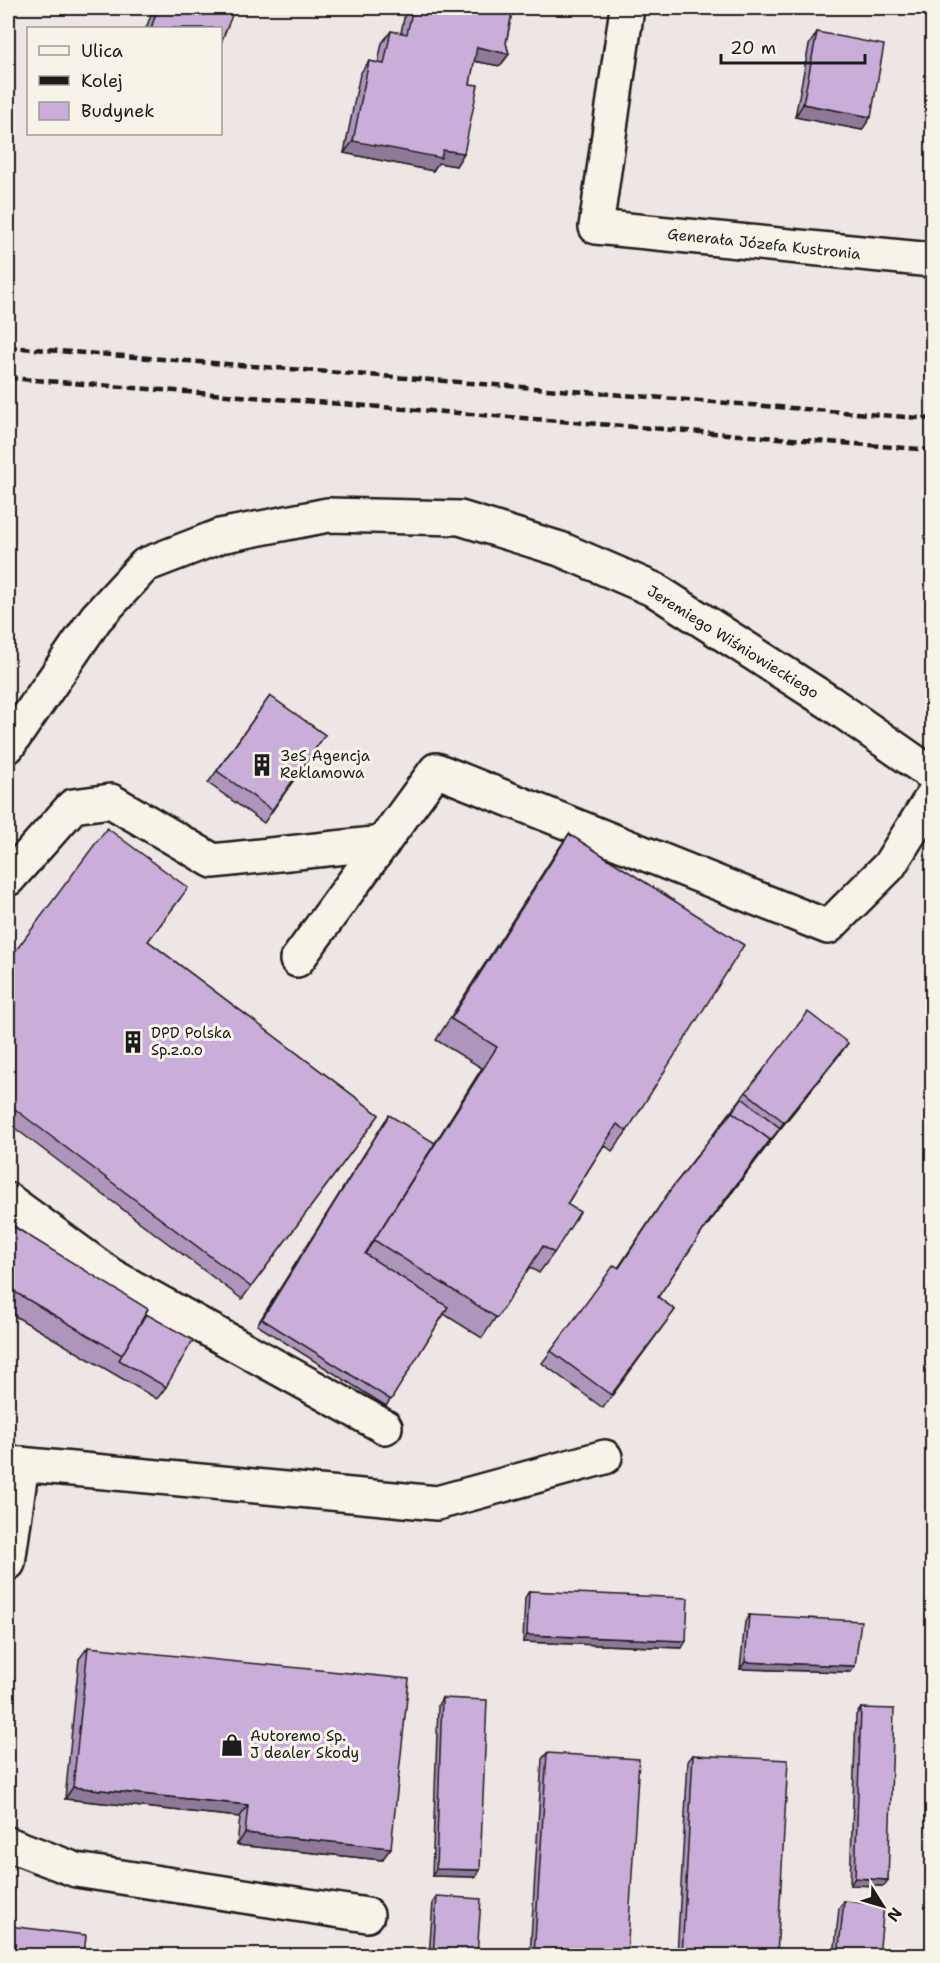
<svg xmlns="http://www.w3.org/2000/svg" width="940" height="1963" font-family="'Shantell Sans',sans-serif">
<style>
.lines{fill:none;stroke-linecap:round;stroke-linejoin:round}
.minor-casing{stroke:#1c1c1c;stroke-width:38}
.minor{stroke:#f7f3e8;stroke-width:33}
.rail{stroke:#1c1c1c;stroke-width:4.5;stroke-dasharray:9 4.5;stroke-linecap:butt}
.wall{fill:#af95bb;stroke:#1c1c1c;stroke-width:1.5}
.shaded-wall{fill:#8e7998;stroke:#1c1c1c;stroke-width:1.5}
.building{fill:#cbadd9;stroke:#1c1c1c;stroke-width:1.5}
.labels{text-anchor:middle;stroke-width:6;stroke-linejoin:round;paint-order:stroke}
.street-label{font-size:15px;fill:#1c1c1c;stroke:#f7f3e8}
.poi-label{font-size:15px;fill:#1c1c1c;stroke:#f7f3e8;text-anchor:start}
</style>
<rect width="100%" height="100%" fill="#eee5e5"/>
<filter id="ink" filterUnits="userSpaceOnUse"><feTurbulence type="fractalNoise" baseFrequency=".0167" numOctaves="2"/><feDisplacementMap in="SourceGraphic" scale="12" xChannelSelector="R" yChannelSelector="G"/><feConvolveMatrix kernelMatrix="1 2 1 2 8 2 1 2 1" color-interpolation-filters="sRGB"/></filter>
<g filter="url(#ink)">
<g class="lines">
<g class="minor-casing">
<g id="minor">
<polyline points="627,8 596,227 932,260"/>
<polyline points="8,746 96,618 145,565 220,536 328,515 460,518 560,549 655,590 829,702 932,774"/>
<polyline points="8,879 73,806 111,801 213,861 383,843"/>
<polyline points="297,960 436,770 828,927 889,866 932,797"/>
<polyline points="8,1200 112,1276 385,1427"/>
<polyline points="8,1463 437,1503 605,1457"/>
<polyline points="8,1563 22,1464"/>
<polyline points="8,1844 76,1870 367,1915"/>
</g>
</g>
<use href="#minor" class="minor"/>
<g class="rail">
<polyline points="8,347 932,419"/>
<polyline points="8,378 932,450"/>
</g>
</g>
<g class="wall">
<polygon points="154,8 235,8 220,28 146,28"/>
<polygon points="406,8 513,8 506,43 509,54 500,66 474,61 470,84 464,153 456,166 438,163 433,171 344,153 360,74 369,61 378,63 382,43 391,31 401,33"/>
<polygon points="817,32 862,130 795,117 809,45"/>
<polygon points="270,696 325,735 264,823 208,783"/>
<polygon points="569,834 627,1131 612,1151 604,1145 567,1204 554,1253 539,1273 529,1267 482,1338 444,1314 386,1406 257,1325 385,1121 435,1143 482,1068 436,1040 555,854"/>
<polygon points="179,900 148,941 379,1115 242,1299 8,1123 8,961"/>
<polygon points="848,1043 839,1055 776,1134 706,1226 658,1297 675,1310 603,1408 542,1363 551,1351 618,1268 671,1189 746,1092"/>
<polygon points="8,1223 146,1314 166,1387 157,1399 8,1312"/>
<polygon points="529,1591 682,1648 523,1642 525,1598"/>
<polygon points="749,1615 851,1672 740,1669 745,1622"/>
<polygon points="88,1647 382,1860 237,1845 240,1817 65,1799 79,1659"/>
<polygon points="442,1698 476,1877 432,1876 438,1705"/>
<polygon points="861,1708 888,1880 884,1886 850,1885 856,1715"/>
<polygon points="547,1753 627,1956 530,1956 542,1759"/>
<polygon points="693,1755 777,1956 677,1956 688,1761"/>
<polygon points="437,1896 477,1956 429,1956 433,1902"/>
<polygon points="844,1901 879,1956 834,1956 839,1908"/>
</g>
<g class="shaded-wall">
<polygon points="477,47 509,54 500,66 468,60"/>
<polygon points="803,104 871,117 862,130 795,117"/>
<polygon points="353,141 443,150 464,153 456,166 438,163 433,171 344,153"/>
<polygon points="848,1043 839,1055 776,1134 704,1230 784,1122"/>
<polygon points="527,1635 686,1641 682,1648 523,1642"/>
<polygon points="745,1662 855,1666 851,1672 740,1669"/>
<polygon points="73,1787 248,1805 240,1817 65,1799"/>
<polygon points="245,1833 391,1848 382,1860 237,1845"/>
<polygon points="436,1869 480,1870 476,1877 432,1876"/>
<polygon points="855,1878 888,1880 884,1886 850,1885"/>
</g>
<g class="building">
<polygon points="158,8 235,8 220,45 220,28 151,28"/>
<polygon points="413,8 513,8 506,43 509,54 477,47 470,84 478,85 464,153 443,150 441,158 353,141 369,61 384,64 391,31 407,34"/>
<polygon points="817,32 884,45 871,117 803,104"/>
<polygon points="270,696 325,735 272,810 217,771"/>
<polygon points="107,828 188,888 148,941 379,1115 251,1287 8,1104 8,961"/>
<polygon points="569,834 744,945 627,1131 617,1124 567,1204 580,1212 554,1253 543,1246 497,1318 374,1240 497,1047 451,1019"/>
<polygon points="808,1012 848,1043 784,1122 746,1092"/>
<polygon points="742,1098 780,1128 766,1146 770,1140 732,1112"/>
<polygon points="732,1112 770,1140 712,1217 658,1297 675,1310 611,1395 551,1351 614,1265 619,1268 671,1189"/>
<polygon points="389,1115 435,1143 365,1254 448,1307 391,1400 262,1319"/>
<polygon points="8,1223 148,1309 122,1355 8,1288"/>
<polygon points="146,1314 193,1340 166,1387 119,1360"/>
<polygon points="529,1591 688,1598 686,1641 527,1635"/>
<polygon points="749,1615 861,1621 855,1666 745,1662"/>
<polygon points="88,1647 409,1679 391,1848 245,1833 248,1805 73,1787"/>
<polygon points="442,1698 487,1700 480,1870 436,1869"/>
<polygon points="861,1708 894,1709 888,1880 855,1878"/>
<polygon points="547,1753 639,1759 627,1956 534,1956"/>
<polygon points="693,1755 788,1760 777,1956 682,1956"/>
<polygon points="437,1896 481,1899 477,1956 433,1956"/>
<polygon points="844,1901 884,1905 879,1956 838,1956"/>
<polygon points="8,1926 86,1935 84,1956 8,1956"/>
</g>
</g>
<defs>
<g id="building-bare" transform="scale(1.8)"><path d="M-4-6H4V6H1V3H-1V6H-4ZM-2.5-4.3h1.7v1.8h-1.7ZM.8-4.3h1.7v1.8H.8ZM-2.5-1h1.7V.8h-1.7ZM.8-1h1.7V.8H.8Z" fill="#1c1c1c" stroke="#f7f3e8" stroke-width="2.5" paint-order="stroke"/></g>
<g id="shop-bare" transform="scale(1.8)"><path d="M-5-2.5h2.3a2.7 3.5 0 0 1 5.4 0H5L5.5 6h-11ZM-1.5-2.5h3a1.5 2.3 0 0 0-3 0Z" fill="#1c1c1c" stroke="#f7f3e8" stroke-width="2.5" paint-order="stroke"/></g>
</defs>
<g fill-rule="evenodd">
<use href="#building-bare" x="262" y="765"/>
<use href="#building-bare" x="133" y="1042"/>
<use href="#shop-bare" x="232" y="1745"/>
</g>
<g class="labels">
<g class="street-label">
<text transform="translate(764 244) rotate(6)" y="5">Generała Józefa Kustronia</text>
<text transform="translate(733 642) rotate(32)" y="5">Jeremiego Wiśniowieckiego</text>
</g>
<g class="poi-label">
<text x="280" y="761">3eS Agencja<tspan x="280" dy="17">Reklamowa</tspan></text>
<text x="151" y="1038">DPD Polska<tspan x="151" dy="17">Sp.z.o.o</tspan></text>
<text x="250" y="1741">Autoremo Sp.<tspan x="250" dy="17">J dealer Skody</tspan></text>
</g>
</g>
<rect width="940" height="1963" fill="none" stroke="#f7f3e8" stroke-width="30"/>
<rect x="15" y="15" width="910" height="1933" fill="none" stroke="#1c1c1c" stroke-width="2" filter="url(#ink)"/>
<rect x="27" y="27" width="195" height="108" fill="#f7f3e8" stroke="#9f9d96" stroke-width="1.5"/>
<rect x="39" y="46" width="30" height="9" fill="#f7f3e8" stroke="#9f9d96" stroke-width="1.5"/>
<text x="81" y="57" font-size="18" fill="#1c1c1c">Ulica</text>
<rect x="39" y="76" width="30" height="9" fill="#1c1c1c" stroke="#9f9d96" stroke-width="1.5"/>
<text x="81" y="87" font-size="18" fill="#1c1c1c">Kolej</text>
<rect x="39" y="102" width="30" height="18" fill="#cbadd9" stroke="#9f9d96" stroke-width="1.5"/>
<text x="81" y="117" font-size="18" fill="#1c1c1c">Budynek</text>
<g transform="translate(883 1906) rotate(127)" stroke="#f7f3e8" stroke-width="4.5" paint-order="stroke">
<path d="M0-4.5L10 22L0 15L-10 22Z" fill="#1c1c1c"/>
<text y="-9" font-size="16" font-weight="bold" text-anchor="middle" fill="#1c1c1c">N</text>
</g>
<path d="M721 54v9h144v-9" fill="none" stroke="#1c1c1c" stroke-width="3"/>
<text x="730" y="54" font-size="18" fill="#1c1c1c" stroke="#f7f3e8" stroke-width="4.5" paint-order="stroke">20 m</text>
</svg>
